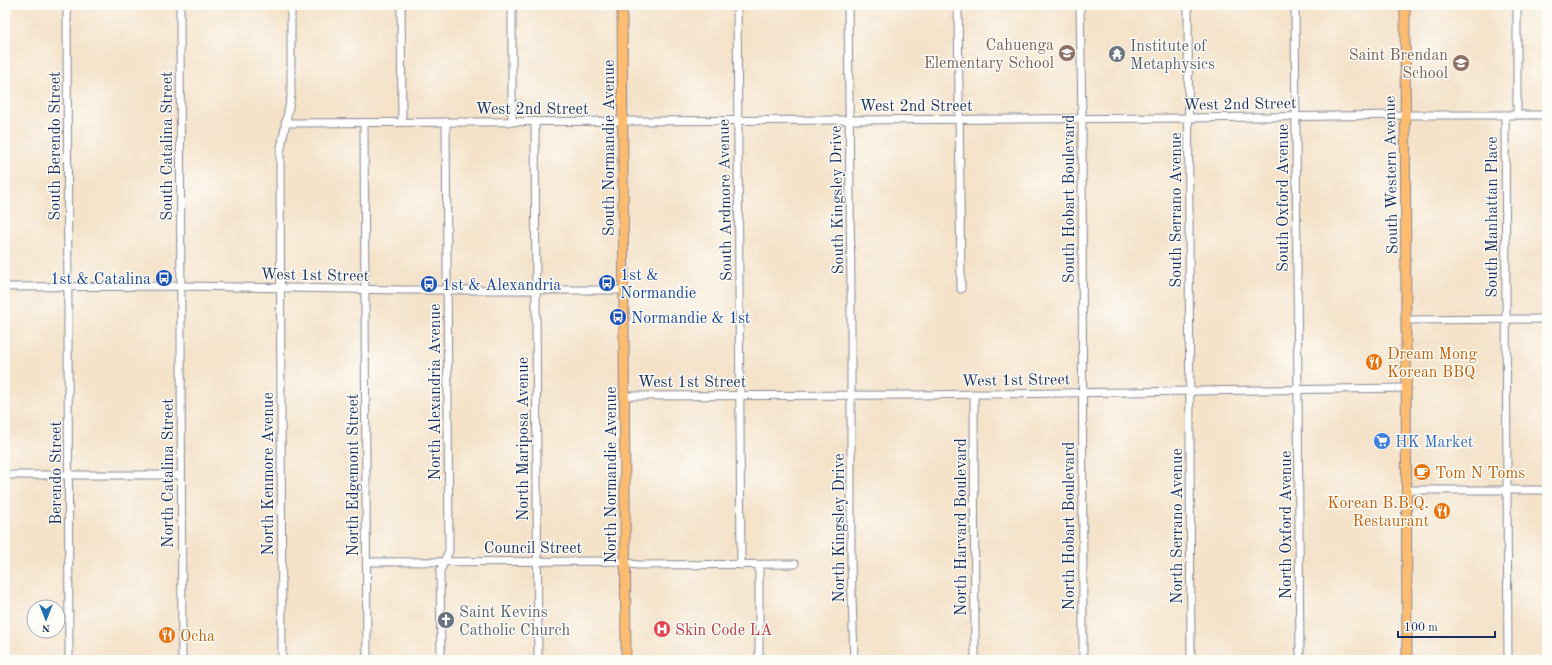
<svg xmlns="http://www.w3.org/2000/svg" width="1552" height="665" font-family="'Old Standard TT',serif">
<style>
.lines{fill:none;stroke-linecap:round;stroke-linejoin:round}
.minor-casing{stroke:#888894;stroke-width:9}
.major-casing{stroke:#888894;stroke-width:11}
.minor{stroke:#fff;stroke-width:7}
.major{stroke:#febc70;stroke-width:9}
.labels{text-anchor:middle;stroke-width:3;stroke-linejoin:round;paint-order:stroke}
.education-label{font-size:16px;fill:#785e54;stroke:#fdfcf7;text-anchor:end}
.worship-label{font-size:16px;fill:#5b616d;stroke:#fdfcf7;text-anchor:start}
.street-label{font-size:16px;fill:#1b2f5e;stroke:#fdfcf7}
.transit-label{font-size:16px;fill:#164399;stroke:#fdfcf7;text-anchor:start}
.food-label{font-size:16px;fill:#c56008;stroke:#fdfcf7;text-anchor:start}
.shop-label{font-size:16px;fill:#366cbe;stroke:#fdfcf7;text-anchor:start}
.health-label{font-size:16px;fill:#be3a42;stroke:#fdfcf7;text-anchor:start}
</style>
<rect width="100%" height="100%" fill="#fdfcf7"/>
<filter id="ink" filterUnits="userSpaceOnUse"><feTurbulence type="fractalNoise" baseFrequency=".025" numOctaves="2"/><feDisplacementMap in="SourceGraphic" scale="8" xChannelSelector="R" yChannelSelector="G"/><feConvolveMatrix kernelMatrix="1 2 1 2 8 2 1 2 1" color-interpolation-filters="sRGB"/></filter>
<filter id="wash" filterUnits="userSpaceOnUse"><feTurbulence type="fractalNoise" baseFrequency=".012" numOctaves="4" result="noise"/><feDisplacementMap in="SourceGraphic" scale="16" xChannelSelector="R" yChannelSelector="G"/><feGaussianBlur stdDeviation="0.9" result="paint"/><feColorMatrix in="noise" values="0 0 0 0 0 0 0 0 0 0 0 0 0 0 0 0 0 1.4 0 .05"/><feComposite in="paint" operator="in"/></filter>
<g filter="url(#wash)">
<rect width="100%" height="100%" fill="#f4e2c9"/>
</g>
<g filter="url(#ink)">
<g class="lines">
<g class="minor-casing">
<g id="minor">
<polyline points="67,5 69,660"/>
<polyline points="180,5 182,660"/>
<polyline points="401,5 402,122"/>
<polyline points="512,5 512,122"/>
<polyline points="737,5 741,565"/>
<polyline points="848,5 851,291 851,563 854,660"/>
<polyline points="958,5 961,289"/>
<polyline points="1080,5 1082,118 1083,660"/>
<polyline points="1188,5 1191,660"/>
<polyline points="1295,5 1300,660"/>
<polyline points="1517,5 1517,115"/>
<polyline points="1505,115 1508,660"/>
<polyline points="535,122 538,660"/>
<polyline points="285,123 1189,118 1404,115 1547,115"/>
<polyline points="364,123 367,660"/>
<polyline points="5,287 188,286 399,290 624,290"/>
<polyline points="1406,320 1547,319"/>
<polyline points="974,394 975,660"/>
<polyline points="625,396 916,395 1407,388"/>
<polyline points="5,475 181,475"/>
<polyline points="1407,490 1547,490"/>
<polyline points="367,562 615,561 637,565 795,564"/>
<polyline points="759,565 759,660"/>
<polyline points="282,660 280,153 291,96 291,5"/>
<polyline points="440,660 441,655 440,571 449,551 446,122"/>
</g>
</g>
<g class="major-casing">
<g id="major">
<polyline points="622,5 626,660"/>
<polyline points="1405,5 1407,660"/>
</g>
</g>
<use href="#minor" class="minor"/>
<use href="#major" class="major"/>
</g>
</g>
<defs>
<g id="school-disc" transform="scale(0.9)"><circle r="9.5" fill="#8d6e63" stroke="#fdfcf7"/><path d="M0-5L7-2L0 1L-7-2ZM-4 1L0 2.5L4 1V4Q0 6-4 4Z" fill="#fff"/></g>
<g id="temple-disc" transform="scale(0.9)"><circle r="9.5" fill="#6b7280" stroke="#fdfcf7"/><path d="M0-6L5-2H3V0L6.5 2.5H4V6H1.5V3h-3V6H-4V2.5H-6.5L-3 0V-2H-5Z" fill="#fff"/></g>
<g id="bus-disc" transform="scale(0.9)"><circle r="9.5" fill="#1a4fb4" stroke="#fdfcf7"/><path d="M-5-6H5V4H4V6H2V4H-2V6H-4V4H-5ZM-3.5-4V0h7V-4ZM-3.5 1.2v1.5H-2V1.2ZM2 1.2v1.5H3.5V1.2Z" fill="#fff"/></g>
<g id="restaurant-disc" transform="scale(0.9)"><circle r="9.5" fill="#e8710a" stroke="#fdfcf7"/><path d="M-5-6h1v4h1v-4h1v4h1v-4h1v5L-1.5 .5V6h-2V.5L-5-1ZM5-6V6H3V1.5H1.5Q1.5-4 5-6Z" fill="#fff"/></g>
<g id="supermarket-disc" transform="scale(0.9)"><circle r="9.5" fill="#3f7fe0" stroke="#fdfcf7"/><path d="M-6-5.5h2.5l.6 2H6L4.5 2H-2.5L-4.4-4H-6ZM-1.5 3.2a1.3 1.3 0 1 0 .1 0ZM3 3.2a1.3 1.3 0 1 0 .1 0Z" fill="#fff"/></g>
<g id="cafe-disc" transform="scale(0.9)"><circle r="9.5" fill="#e8710a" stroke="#fdfcf7"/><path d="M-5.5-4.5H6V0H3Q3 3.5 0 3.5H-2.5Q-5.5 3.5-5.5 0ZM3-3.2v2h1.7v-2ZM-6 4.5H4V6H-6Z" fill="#fff"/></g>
<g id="church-disc" transform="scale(0.9)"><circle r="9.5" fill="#6b7280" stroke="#fdfcf7"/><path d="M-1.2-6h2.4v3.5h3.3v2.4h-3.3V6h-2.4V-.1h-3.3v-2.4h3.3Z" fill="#fff"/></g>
<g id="hospital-disc" transform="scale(0.9)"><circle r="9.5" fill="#e0444e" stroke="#fdfcf7"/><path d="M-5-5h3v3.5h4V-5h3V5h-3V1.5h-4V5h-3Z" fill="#fff"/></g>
</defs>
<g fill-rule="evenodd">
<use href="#school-disc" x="1067" y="53"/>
<use href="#temple-disc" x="1117" y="54"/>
<use href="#school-disc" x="1461" y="63"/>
<use href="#bus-disc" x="164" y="278"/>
<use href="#bus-disc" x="607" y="283"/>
<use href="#bus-disc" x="429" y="284"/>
<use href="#bus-disc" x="618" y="317"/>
<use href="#restaurant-disc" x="1374" y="362"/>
<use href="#supermarket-disc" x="1382" y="441"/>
<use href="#cafe-disc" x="1422" y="472"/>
<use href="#restaurant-disc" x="1442" y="511"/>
<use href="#church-disc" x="446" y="620"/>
<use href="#hospital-disc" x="662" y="629"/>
<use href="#restaurant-disc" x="167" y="635"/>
</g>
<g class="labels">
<g class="education-label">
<text x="1054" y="50">Cahuenga<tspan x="1054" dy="18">Elementary School</tspan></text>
<text x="1448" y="60">Saint Brendan<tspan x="1448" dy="18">School</tspan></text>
</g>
<g class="worship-label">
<text x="1130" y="51">Institute of<tspan x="1130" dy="18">Metaphysics</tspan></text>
<text x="459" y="617">Saint Kevins<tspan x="459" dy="18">Catholic Church</tspan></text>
</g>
<g class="street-label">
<text transform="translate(1240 103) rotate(-1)" y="6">West 2nd Street</text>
<text x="916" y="111">West 2nd Street</text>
<text x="532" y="114">West 2nd Street</text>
<text transform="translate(54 146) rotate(-90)" y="6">South Berendo Street</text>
<text transform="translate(166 146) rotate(-90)" y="6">South Catalina Street</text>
<text transform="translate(608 148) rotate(-90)" y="6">South Normandie Avenue</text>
<text transform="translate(1390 175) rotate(-91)" y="6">South Western Avenue</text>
<text transform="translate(1282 198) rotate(-90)" y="6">South Oxford Avenue</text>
<text transform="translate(1068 199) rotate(-90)" y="6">South Hobart Boulevard</text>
<text transform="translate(724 200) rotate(-91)" y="6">South Ardmore Avenue</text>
<text transform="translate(836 200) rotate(-91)" y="6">South Kingsley Drive</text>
<text transform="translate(1175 210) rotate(-90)" y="6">South Serrano Avenue</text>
<text transform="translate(1491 217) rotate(-90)" y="6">South Manhattan Place</text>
<text transform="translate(315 274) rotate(1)" y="6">West 1st Street</text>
<text transform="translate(1016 379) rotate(-1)" y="6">West 1st Street</text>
<text x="692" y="387">West 1st Street</text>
<text transform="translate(434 392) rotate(-90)" y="6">North Alexandria Avenue</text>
<text transform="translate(522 439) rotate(-90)" y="6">North Mariposa Avenue</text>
<text transform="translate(55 473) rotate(-90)" y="6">Berendo Street</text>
<text transform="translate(167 473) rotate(-90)" y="6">North Catalina Street</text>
<text transform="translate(267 474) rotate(-90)" y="6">North Kenmore Avenue</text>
<text transform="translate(352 475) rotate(-90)" y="6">North Edgemont Street</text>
<text transform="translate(610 475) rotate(-90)" y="6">North Normandie Avenue</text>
<text transform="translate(1285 525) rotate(-90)" y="6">North Oxford Avenue</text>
<text transform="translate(1068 526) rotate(-90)" y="6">North Hobart Boulevard</text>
<text transform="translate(1176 526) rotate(-90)" y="6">North Serrano Avenue</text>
<text transform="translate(960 527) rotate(-90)" y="6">North Harvard Boulevard</text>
<text transform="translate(838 528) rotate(-90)" y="6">North Kingsley Drive</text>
<text x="533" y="553">Council Street</text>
</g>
<g class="transit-label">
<text x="620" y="280">1st &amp;<tspan x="620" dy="18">Normandie</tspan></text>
<text x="151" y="284" text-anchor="end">1st &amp; Catalina</text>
<text x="442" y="290">1st &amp; Alexandria</text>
<text x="631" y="323">Normandie &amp; 1st</text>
</g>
<g class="food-label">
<text x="1387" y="359">Dream Mong<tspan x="1387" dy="18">Korean BBQ</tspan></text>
<text x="1435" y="478">Tom N Toms</text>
<text x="1429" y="508" text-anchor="end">Korean B.B.Q.<tspan x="1429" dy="18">Restaurant</tspan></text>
<text x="180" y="641">Ocha</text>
</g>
<g class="shop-label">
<text x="1395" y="447">HK Market</text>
</g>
<g class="health-label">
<text x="675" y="635">Skin Code LA</text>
</g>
</g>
<rect width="1552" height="665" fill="none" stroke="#fdfcf7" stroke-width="20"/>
<g transform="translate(46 619) rotate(180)"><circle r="19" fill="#fdfcf7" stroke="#a3aaba"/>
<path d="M0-3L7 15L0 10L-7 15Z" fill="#1f6fb2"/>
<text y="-6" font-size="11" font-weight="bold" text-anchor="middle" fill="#1b2f5e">N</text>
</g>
<path d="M1398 631v6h97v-6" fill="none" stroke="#1b2f5e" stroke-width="2"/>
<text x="1404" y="631" font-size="12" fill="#1b2f5e" stroke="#fdfcf7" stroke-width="3" paint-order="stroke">100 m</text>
</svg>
